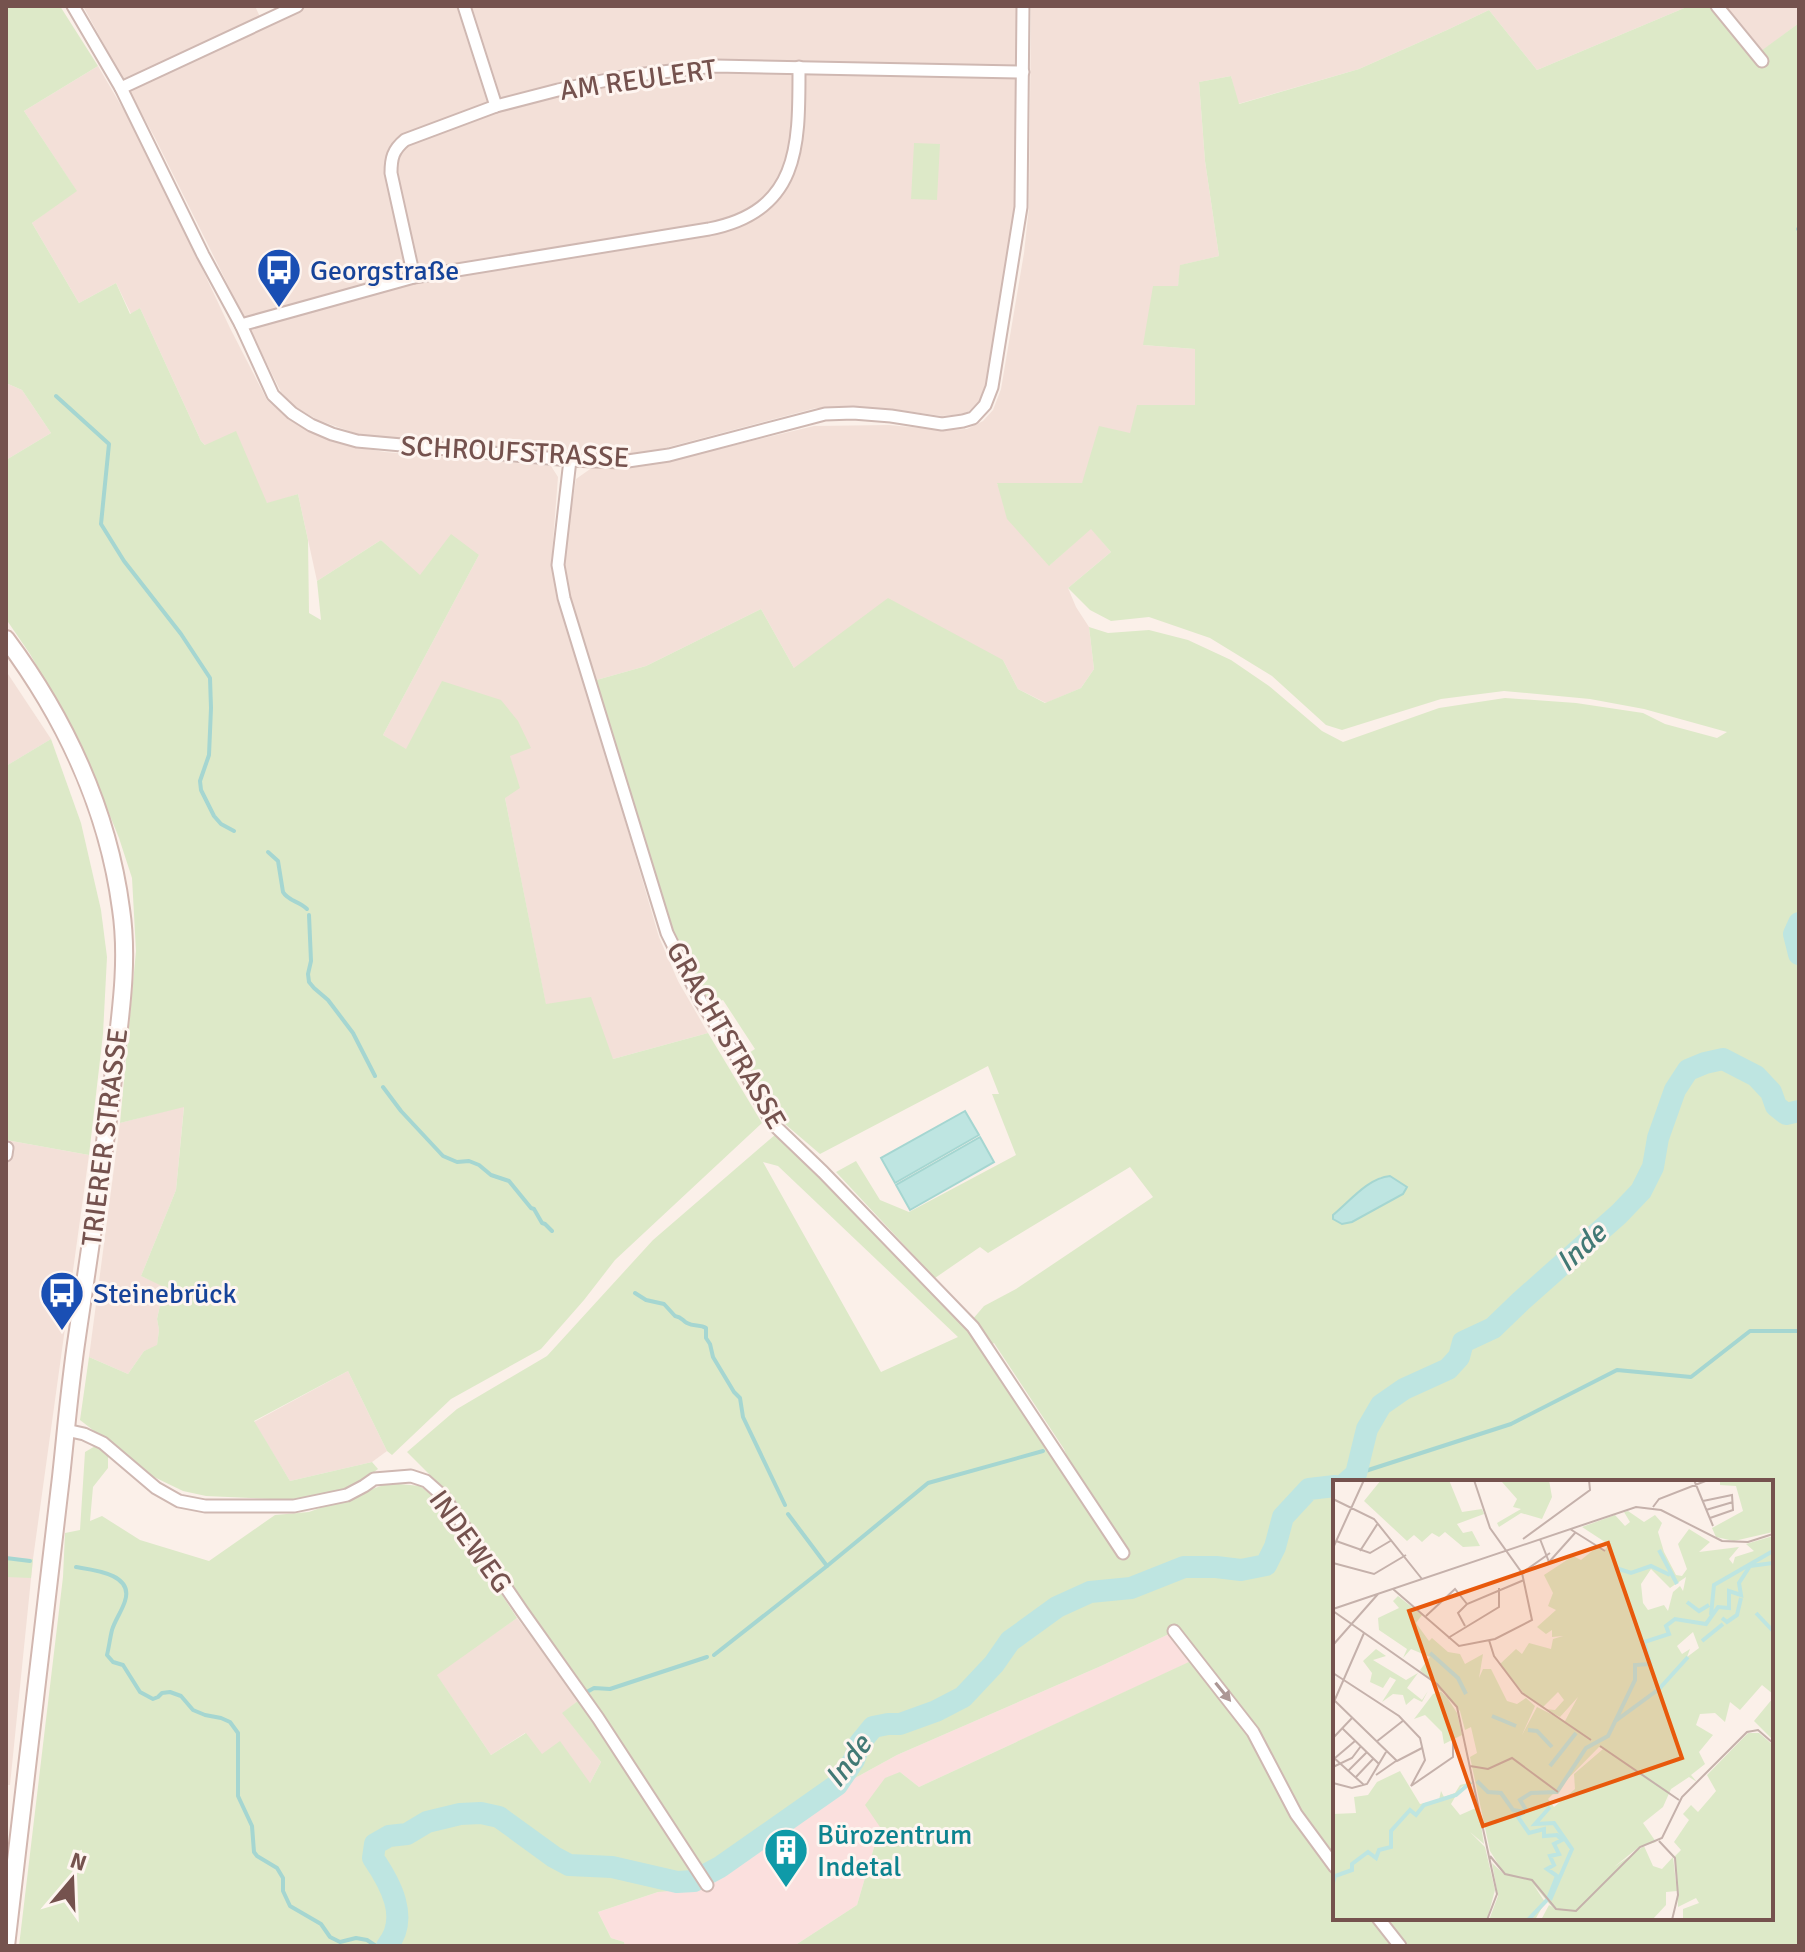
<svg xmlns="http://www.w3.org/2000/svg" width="1805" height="1952" font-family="Signika,sans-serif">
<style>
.residential{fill:#f3e0d8}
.commercial{fill:#fbe0de}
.green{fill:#dde9c8;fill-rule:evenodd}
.water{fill:#bee5e1;stroke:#a5d6d1;stroke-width:2}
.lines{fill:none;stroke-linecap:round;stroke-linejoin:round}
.stream{stroke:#a5d6d1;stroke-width:4}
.river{stroke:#bee5e1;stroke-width:22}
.street-casing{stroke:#cfb8b2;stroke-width:15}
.secondary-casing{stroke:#d2b7b0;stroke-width:20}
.street{stroke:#fff;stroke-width:11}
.secondary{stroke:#fff;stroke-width:16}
.oneway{fill:#ac9795}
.labels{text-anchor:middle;stroke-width:6;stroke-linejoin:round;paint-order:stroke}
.street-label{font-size:28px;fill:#75524e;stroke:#fef5f0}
.transit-label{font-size:28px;fill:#164399;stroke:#fef5f0;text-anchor:start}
.culture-label{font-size:28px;fill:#0d838f;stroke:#fef5f0;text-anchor:start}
.water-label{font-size:30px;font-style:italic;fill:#427975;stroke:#fef5f0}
.inset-river{fill:none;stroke:#bee5e1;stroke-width:4}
.inset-road{fill:none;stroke:#c5b1ab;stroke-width:2}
.view{fill:#e8590c;fill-opacity:0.15;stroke:#e8590c;stroke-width:4}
.inset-edge{fill:none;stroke:#75524e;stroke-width:4}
</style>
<rect width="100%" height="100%" fill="#fbf0e9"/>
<g class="residential">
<polygon points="83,6 255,6 260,17 284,6 1018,6 1014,207 991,354 985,385 979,401 969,411 963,414 942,416 892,409 816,408 661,449 621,455 572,453 388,438 360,435 318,420 297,408 281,392 155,138"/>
<polygon points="1031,6 1689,6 1537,70 1489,10 1447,30 1359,69 1238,104 1231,76 1199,82 1205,161 1219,256 1181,265 1178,286 1143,345 1195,349 1195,406 1130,433 1082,483 997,484 1050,565 1091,528 1111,552 1068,588 1076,607 1089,627 1094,669 1081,688 1046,703 1018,689 1003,660 794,668 761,609 646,666 593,681 570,597 564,565 568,529 576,479 593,467 621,468 669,461 814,426 889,425 942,430 967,429 983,421 993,410 1001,389 1024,253 1029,207"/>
<polygon points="1710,6 1799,6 1799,23 1761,52"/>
<polygon points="98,66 144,145 230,328 267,400 288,419 309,431 330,440 355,447 385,452 551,466 558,477 551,567 659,937 678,981 708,1033 613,1059 546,1005 505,798 406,750 383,735 479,555 420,576 381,540 317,581 298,494 268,504 201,441 140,308 131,314 116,283 79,303 32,223 76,190 24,111"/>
<polygon points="6,383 22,390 51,433 6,460"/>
<polygon points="6,671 51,739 6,766"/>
<polygon points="184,1106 176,1190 141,1276 164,1286 157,1319 159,1330 157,1346 144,1351 128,1374 89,1357 120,1123"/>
<polygon points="6,1140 89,1155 33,1559 10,1785 6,1785"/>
<polygon points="348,1371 387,1451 372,1462 290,1481 254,1422"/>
<polygon points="517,1618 579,1700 563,1713 601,1762 590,1783 542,1755 525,1733 491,1755 436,1674"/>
</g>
<polygon class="commercial" points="1169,1634 1192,1661 919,1787 900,1772 880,1827 857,1905 794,1946 625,1946 624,1942 611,1938 598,1912 658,1892 777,1837 835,1799 846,1783 897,1755 1101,1666"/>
<g class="green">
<polygon points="6,6 60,6 98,66 24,111 77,191 32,223 79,303 116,283 130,314 140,308 201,441 205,445 236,431 267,503 298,494 308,540 309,613 321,620 317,581 381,540 420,575 451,534 479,555 383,735 406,749 442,681 501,700 518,721 531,748 510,756 520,788 505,798 546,1004 591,997 613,1059 708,1033 762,1123 615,1260 584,1300 541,1349 451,1399 392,1455 387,1451 348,1371 254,1421 290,1481 372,1462 378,1469 345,1494 294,1500 206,1496 183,1491 152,1476 80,1420 89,1357 128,1374 144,1351 157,1345 159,1330 157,1319 164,1287 141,1276 176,1190 184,1107 120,1123 136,951 132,878 119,838 81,744 30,654 6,619 6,460 51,433 22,390 6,383"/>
<path d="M1689 6H1710L1761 51 1799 23V1946H794L857 1905 880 1827 865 1805 885 1778 900 1772 919 1787 1191 1661 1169 1634 1101 1666 897 1755 846 1783 835 1798 702 1888 658 1892 598 1912 611 1938 624 1942 625 1946H19L63 1577 65 1533 80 1530 85 1452 97 1445 108 1452V1468L93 1487 90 1521 102 1516 140 1540 209 1561 275 1515 309 1512 389 1483 420 1486 444 1505 517 1618 437 1675 491 1755 526 1733 542 1754 560 1741 590 1783 601 1762 562 1713 579 1700 553 1650 432 1477 407 1452 457 1409 547 1356 653 1240 776 1134 966 1327 984 1306 1016 1289 1153 1197 1130 1167 988 1253 980 1247 935 1278 836 1172 856 1161 880 1200 909 1212 1016 1155 992 1094H999L988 1066 820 1154 778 1118 741 1058 755 1049 723 1000 708 1007 669 932 593 681 646 666 761 609 794 668 888 598 1003 660 1018 689 1045 703 1081 688 1094 669 1089 627 1108 633 1149 630 1188 640 1231 660 1269 686 1322 731 1343 742 1439 708 1505 698 1576 703 1643 713 1665 724 1717 738 1727 732 1644 709 1590 699 1504 691 1441 699 1342 730 1326 725 1272 676 1210 638 1149 617 1111 621 1090 610 1068 588 1111 552 1091 529 1049 566 1007 519 997 483H1082L1099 426 1130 433 1137 405H1195V349L1143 345 1153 286H1178L1180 265 1219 256 1205 161 1199 82 1231 76 1239 104 1359 69 1447 30 1489 10 1537 70ZM763 1162 778 1166 958 1337 881 1372ZM1381 1177 1391 1201 1352 1222 1333 1219 1334 1215 1371 1183ZM994 1343 1064 1449 1085 1501 985 1350ZM1335 1482H1771V1918H1335Z"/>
<polygon points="914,143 940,144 937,200 911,199"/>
<polygon points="51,739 81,823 101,910 107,957 103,1034 89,1155 6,1140 6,766"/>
<polygon points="6,1558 33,1559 31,1578 6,1577"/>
</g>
<g class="water">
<polygon points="965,1111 979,1135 895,1183 881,1158"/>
<polygon points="980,1137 994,1162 910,1210 896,1185"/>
<path d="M1390 1176 1407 1187 1403 1194 1352 1222 1342 1224 1333 1219V1215C1350 1201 1368 1178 1390 1176Z"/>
</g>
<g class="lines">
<g class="stream">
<polyline points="1798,229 1799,229"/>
<polyline points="56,396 109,444 101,524 124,561 181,634 210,678 211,708 209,755 200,781 201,790 214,816 221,824 234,831"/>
<path d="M268 852 278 861 283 892C288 901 299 901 307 909"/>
<polyline points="309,915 311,961 308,974 309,982 314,988 328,1000 353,1033 375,1076"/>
<polyline points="383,1087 401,1111 443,1156 457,1162 469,1161 479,1165 491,1175 509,1181 531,1208 534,1209 542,1223 545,1224 552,1231"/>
<path d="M635 1293 646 1300 664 1304 675 1316C682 1317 682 1320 687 1323 694 1327 700 1324 706 1328V1338L710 1344 713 1357 734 1392 740 1398 743 1417 785 1505"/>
<polyline points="1356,1474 1511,1424 1617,1370 1691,1377 1750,1331 1799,1331"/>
<polyline points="788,1514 827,1566"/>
<polyline points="6,1558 30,1561"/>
<path d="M76 1567C94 1570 134 1574 125 1601 122 1611 115 1620 112 1630 110 1638 109 1647 107 1655L113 1662 123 1665 140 1692 153 1699 158 1697 162 1693 170 1692 181 1696 193 1710 205 1715 221 1718 230 1722 238 1733V1796L252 1826 254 1852 257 1856 277 1868 283 1878V1891L290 1906 321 1924 330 1937 340 1942 356 1938 367 1940 376 1946"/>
<polyline points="714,1655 827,1566 928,1483 1043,1451"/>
<polyline points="585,1693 594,1688 610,1689 707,1657"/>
</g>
<g class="river">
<polyline points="1799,923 1794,934 1799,954"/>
<polyline points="1347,1482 1356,1474 1367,1429 1381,1405 1404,1389 1448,1369 1459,1357 1463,1342 1493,1328 1521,1301 1619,1214 1641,1191 1653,1167 1658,1138 1675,1090 1688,1070 1705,1063 1723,1059 1756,1076 1771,1092 1776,1106 1786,1114 1799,1111"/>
<path d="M387 1946C410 1918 390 1883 373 1858L375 1844 389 1836 407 1834 427 1822 460 1814 481 1813 499 1817 554 1857 569 1865 612 1867 677 1882 694 1881 720 1867 837 1785 854 1760 860 1743 873 1727 888 1724H900L936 1711 963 1697 994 1664 1010 1641 1057 1607 1090 1592 1131 1588 1184 1567H1216L1241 1570 1266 1565 1275 1547 1283 1517 1309 1489 1335 1486"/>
</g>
<g class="street-casing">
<g id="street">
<polyline points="73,6 121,88 203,255 241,325 273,395 292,413 311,425 332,434 357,441 570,460 621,462 669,455 825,414 853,413 891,416 942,424 963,421 973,418 985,405 992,387 1021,207 1023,6"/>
<polyline points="464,6 496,106"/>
<polyline points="1717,6 1762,61"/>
<polyline points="121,88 297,6"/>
<path d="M414 277 391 173C391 158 393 150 405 140L496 106 558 90 627 76 715 66 1023 72"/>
<path d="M241 325 414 277 709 229C801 211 799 144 799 67"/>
<polyline points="570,460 558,565 564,598 667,933 701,1002 738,1059 772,1123 823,1172 973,1327 1123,1553"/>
<polyline points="6,1155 7,1148"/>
<polyline points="66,1430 84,1434 103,1443 156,1488 179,1501 205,1506 294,1506 347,1495 364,1486 374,1479 411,1476 426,1481 444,1497 522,1611 598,1718 707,1885"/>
<polyline points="1174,1631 1253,1732 1296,1814 1335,1867"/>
<polyline points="1378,1918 1400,1946"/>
</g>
</g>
<g class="secondary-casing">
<path id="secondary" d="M6 639C65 718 108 810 121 909 129 962 120 1017 114 1070 104 1159 90 1248 77 1337 70 1383 66 1431 61 1477 42 1634 23 1790 6 1946"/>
</g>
<use href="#street" class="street"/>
<use href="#secondary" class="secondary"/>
</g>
<defs><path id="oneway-solid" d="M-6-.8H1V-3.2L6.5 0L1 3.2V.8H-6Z" transform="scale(2)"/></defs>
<use class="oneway" href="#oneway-solid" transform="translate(1223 1692) rotate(51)"/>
<defs>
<g id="bus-pin" transform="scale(2.3)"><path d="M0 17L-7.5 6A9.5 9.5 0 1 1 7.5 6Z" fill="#1a4fb4" stroke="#fef5f0"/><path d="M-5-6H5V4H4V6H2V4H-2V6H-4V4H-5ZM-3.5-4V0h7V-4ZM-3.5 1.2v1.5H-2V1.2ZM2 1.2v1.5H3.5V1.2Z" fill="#fff"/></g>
<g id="building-pin" transform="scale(2.3)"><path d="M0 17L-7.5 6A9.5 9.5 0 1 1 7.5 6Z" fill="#0f9aa8" stroke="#fef5f0"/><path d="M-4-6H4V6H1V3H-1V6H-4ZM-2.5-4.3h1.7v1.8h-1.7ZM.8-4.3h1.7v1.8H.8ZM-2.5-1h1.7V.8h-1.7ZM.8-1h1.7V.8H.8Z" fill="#fff"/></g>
</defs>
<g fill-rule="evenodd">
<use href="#bus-pin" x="279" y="270"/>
<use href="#bus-pin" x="62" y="1293"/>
<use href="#building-pin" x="786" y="1850"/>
</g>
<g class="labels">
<g class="street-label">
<text transform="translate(638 79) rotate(-8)" y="10">AM REULERT</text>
<text transform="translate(515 451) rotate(3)" y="10">SCHROUFSTRASSE</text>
<text transform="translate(727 1035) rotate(60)" y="10">GRACHTSTRASSE</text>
<text transform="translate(104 1137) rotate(-83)" y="10">TRIERER STRASSE</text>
<text transform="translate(471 1541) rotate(54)" y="10">INDEWEG</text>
</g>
<g class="transit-label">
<text x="310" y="280">Georgstraße</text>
<text x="93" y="1303">Steinebrück</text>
</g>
<g class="culture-label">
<text x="817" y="1844">Bürozentrum<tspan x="817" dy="32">Indetal</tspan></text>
</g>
<g class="water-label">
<text transform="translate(1581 1247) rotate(-43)" y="10">Inde</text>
<text transform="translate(848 1761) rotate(-53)" y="10">Inde</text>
</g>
</g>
<g transform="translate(1333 1480)">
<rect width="440" height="440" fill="#fbf0e9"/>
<path d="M48 0H116L129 32 149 29 151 34 124 44 130 53 139 51 147 66 130 67 112 52 106 57 99 53 89 62 81 55 74 61 31 21ZM216 0 219 17 209 39 188 33 166 47 164 43 188 29 180 27 184 19 169 2ZM387 0H440V52L401 61 383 57 379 48 410 31 403 6 387 5ZM295 31 311 42 322 35 329 43 325 52 331 72 343 95 349 96 354 89 345 64 356 49 377 62 366 72 406 67 396 79 400 84 402 77 421 71 413 64 440 56V214L429 205 407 230 397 222 392 242 382 233 367 234 363 245 380 255 366 272 372 284 358 295 364 302 356 297 338 309 330 327 310 343 323 362 306 367 281 387 311 366 320 386 329 389 340 377 344 411 333 412V425L319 440H208L216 425 219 427 200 404 212 422 202 440H156L165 416 159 383 172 395 157 371 137 277 144 273 138 247 132 250 127 231 87 190 97 177 78 169 70 178 74 169 46 150 45 138 66 128 60 121 65 116 89 135 83 143 96 161 99 158 115 172 127 174 132 184 150 174 146 198 150 189H158L174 221 184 224 193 218 202 226 189 255 204 227 232 241 245 217 227 237 212 229 222 230 231 220 225 212 210 227 192 215 167 184 183 169 189 174 196 163 218 169 220 159 230 156 219 157V150L213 154 204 147 223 130 215 126 220 113 211 95 240 76 248 80 264 67 272 70 275 64 249 47 282 35 292 46 297 42 291 32ZM318 89 337 108 353 97 350 111 347 106 340 112 335 131 331 125 315 130 310 123 308 104ZM360 152 366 168 354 177 357 169 349 174 344 166ZM266 267 270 269 241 294 242 309 221 327 215 319ZM43 169 53 176 40 180 73 200 85 193 74 208 89 220 95 211 89 222 81 218 73 225 70 215 60 214 49 222 63 200 57 197 50 208 37 202 39 193 30 181ZM110 211 124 233 129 255 111 264 109 252 92 235 81 239 100 214ZM440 218V260L421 241ZM415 253H426L440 265V440H350V429L366 423 363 418 345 427 342 376 348 370 341 362 356 340 350 334 358 325 365 332 378 317 383 311 374 295ZM67 291 87 324 106 320 108 311 111 317 122 313 127 305 139 302 128 307 118 324 127 335 145 327 151 364 137 352 152 367 162 410 154 440H0V334L23 333 21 317 35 315 44 302Z" fill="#dde9c8" fill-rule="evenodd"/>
<path class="inset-river" d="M326 70 344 104M283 88 298 93 318 86 337 95M354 122 366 131 376 125M423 133 440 151M378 135 381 105 440 71M389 138 394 142 404 135 408 118M369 161 390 144M97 173 125 198 133 214M159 236 183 246M281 242 326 209 355 177M195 250 204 251 219 267M217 286 243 253M144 301 155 312 168 313 180 330 192 332M0 403 2 396 19 390V384L35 372 43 378 46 370 58 367V351L77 330 83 335 91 325 123 315 138 302M217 420 239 369 221 343 202 344 217 327M195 440 215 419 224 396 214 389 221 385 217 376 226 374 221 364 229 360 224 355 211 356V349L196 353 185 337 193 330 187 320 198 313 224 312 253 268 275 256 302 200V185L317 184 311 162 336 154 333 146 342 139 373 144 385 127 396 128V111L408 115 406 103 417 86 440 83"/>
<path class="inset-road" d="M361 0 380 46M0 19 41 39 89 99M370 21 399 15 400 30 377 38M320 27 326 19 375 0M373 30 400 22M237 49 272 71M190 59 257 10 256 0M207 59 216 82 242 53M3 61 37 73 59 60M0 68 31 0M27 71 45 43M0 83 41 94 73 75M189 93 217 73M60 109 126 166 162 159 199 140 189 93 157 48 141 0M0 129 303 27 328 30 389 61 415 62 440 54M0 131 104 204 124 227 164 414 154 440M93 136 122 109 134 124M132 146 125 133 134 124 191 100M115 158 166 127V108M156 160 161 176 189 213 258 260M0 165 45 114M0 193 66 236 87 258 92 280 78 306 120 277V257M2 221 64 281 89 268M0 224 31 153M9 248 46 284M0 258 19 238M43 262 71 240M267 266 346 320M0 277 31 305M2 278 22 261M137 286 155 289 179 278 225 312M0 287 19 278 28 266M15 291 34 272M43 295 63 281M22 298 40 279M0 303 19 308 34 304 53 272M326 361 342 378 345 415 339 440M157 376 172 394 199 400 223 429 243 431 307 367 329 358 349 317 414 252 425 250 440 263"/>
<path class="view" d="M275 63 349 278 150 346 76 131Z"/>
<rect width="440" height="440" class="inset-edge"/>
</g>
<rect width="1805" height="1952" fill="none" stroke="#75524e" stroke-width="16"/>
<g transform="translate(72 1880) rotate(19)" stroke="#fef5f0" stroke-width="6" paint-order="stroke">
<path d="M0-6L14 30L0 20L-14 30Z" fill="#75524e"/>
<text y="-12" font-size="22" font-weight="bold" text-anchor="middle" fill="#75524e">N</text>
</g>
</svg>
